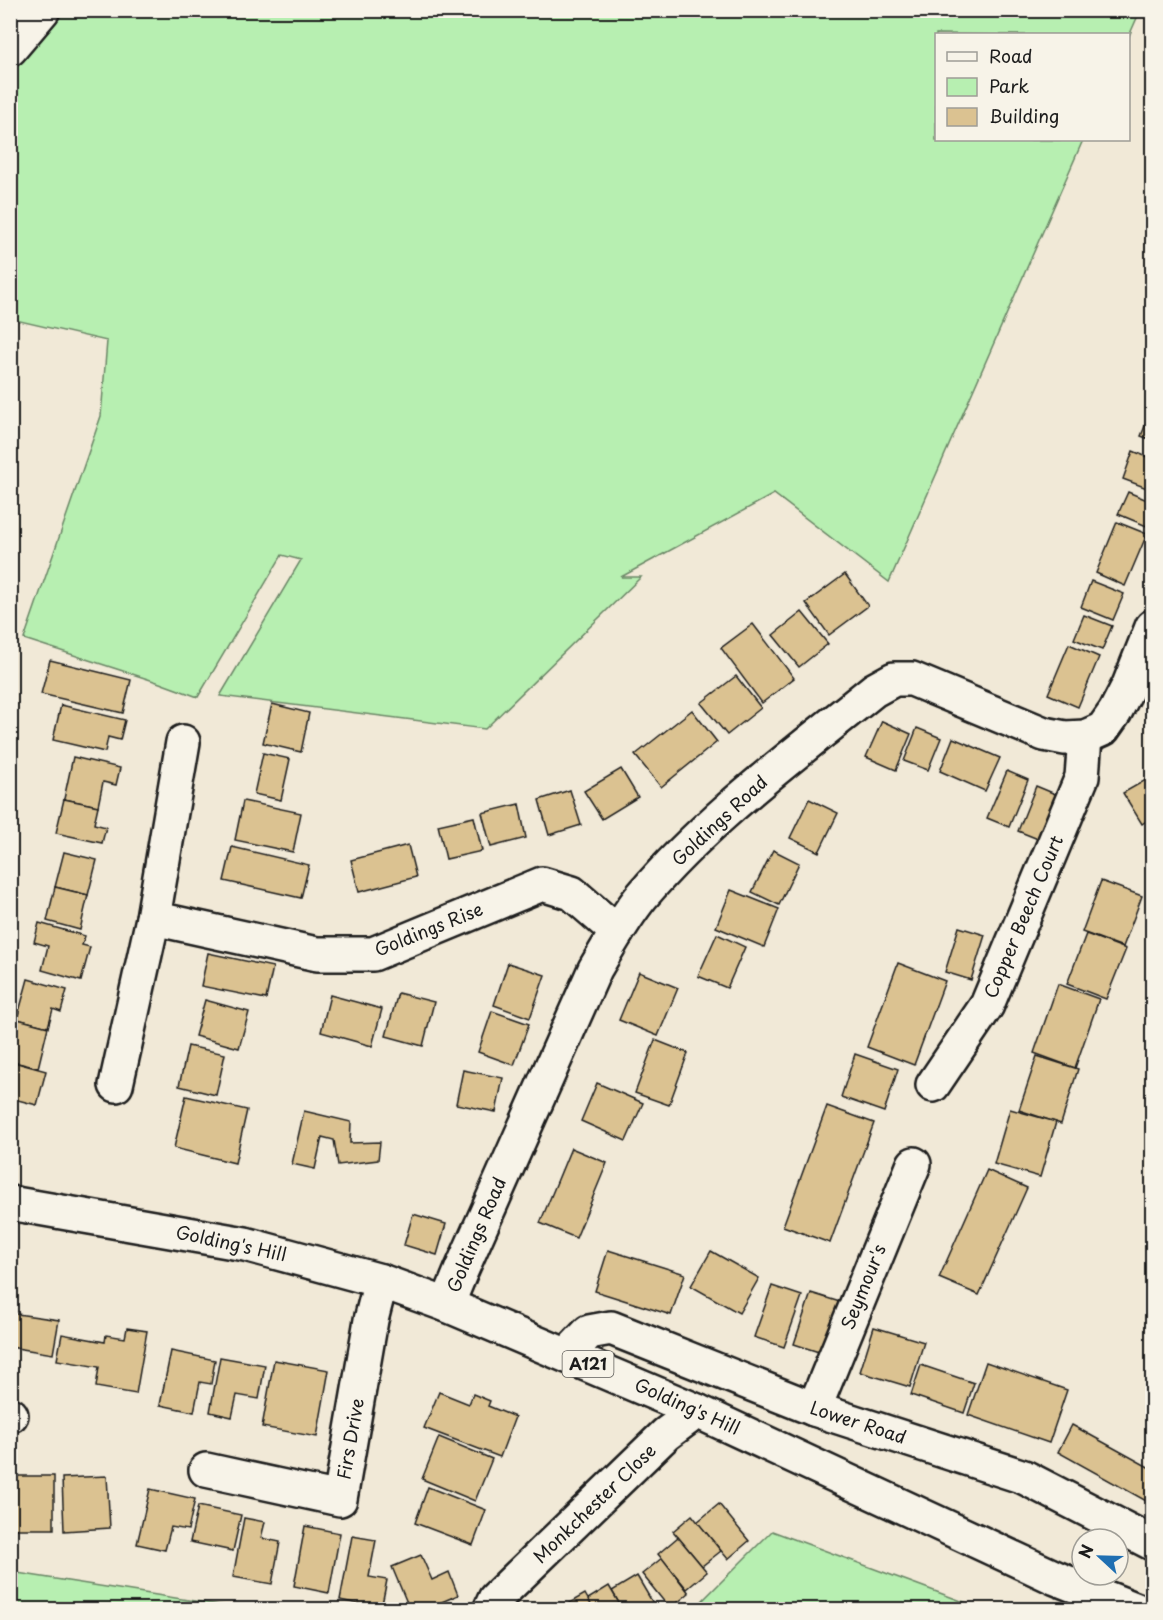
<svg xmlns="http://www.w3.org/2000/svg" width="1163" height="1620" font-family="'Playpen Sans',sans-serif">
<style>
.green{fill:#b7efb1;stroke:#6a8666;stroke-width:1.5}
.building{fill:#dbc291;stroke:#1c1c1c;stroke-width:1.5}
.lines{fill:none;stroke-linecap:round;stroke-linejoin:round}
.minor-casing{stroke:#1c1c1c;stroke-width:38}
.major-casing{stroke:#1c1c1c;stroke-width:38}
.minor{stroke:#f7f3e8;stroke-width:33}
.major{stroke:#f7f3e8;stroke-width:33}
.labels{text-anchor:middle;stroke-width:4.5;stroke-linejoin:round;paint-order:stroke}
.shield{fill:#f7f3e8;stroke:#5e5c59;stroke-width:1.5}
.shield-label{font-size:16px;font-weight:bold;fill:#1c1c1c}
.street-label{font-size:18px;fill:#1c1c1c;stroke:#f7f3e8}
</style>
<rect width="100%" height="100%" fill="#f1e9d7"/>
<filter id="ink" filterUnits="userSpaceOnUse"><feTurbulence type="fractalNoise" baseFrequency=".0167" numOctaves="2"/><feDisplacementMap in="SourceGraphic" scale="12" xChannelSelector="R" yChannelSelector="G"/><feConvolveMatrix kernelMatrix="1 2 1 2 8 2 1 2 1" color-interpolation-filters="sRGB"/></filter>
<g filter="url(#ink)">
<g class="green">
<polygon points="11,11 1140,11 1129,36 936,34 936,140 1083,140 889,582 774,494 621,577 641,577 485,729 220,696 301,560 282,555 198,697 157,682 24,639 101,416 107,341 11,319"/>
<polygon points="772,1531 983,1609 694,1609"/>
<polygon points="10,1572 11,1572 245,1609 11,1609"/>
</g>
<g class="building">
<polygon points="1151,411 1152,411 1152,450 1149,449 1152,440 1141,436"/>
<polygon points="1133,451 1152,459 1152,490 1123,479"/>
<polygon points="1128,492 1152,502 1152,518 1149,527 1118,514"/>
<polygon points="1117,522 1147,534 1125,586 1096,573"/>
<polygon points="845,574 868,606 829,635 806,603"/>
<polygon points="1091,581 1124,594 1113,620 1081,607"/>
<polygon points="802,612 828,644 799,667 773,635"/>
<polygon points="1084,615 1112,626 1102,650 1074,639"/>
<polygon points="753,624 794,678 762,703 721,648"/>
<polygon points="1069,644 1099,657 1078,707 1048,694"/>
<polygon points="50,660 131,680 123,713 41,694"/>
<polygon points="736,676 761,708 727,735 701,703"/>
<polygon points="272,704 309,713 301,752 263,743"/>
<polygon points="61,705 125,720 120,740 108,737 105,752 53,740"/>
<polygon points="692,710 717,742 661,787 635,755"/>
<polygon points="882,721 911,734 896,770 866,757"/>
<polygon points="917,728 941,738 928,770 904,761"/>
<polygon points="953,738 1000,758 985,791 940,771"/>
<polygon points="263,753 290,759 281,800 254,794"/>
<polygon points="73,757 120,768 116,785 103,782 98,806 64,799"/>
<polygon points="621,769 638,797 602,819 584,791"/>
<polygon points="1007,771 1028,780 1009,827 987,818"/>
<polygon points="1151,777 1152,780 1152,817 1142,824 1123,793"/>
<polygon points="1036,786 1060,796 1043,841 1018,831"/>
<polygon points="570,790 581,825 549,835 539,800"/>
<polygon points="64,799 98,806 94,824 106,827 102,843 56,833"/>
<polygon points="809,799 838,813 819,852 790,838"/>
<polygon points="243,801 301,813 293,852 235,840"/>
<polygon points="519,804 526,838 491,847 482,813"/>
<polygon points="474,817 482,851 446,859 438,825"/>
<polygon points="408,845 416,877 359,892 351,860"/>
<polygon points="232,847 309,865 301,898 224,881"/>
<polygon points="773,850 799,863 779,905 752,892"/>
<polygon points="64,852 97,860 88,895 55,887"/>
<polygon points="1101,881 1142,896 1123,947 1082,932"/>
<polygon points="55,887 88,895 80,930 47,921"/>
<polygon points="731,890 779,909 764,947 716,927"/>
<polygon points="39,923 85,936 82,945 90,947 81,981 42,970 48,946 34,942"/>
<polygon points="959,927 985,935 971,980 945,972"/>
<polygon points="717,934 745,947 727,988 698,976"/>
<polygon points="1086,934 1126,949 1106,999 1067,984"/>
<polygon points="208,953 273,967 266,999 201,986"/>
<polygon points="508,963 545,975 530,1018 494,1005"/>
<polygon points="898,963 945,981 914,1065 867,1047"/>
<polygon points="639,972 678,988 658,1036 619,1020"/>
<polygon points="28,979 67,990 61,1012 53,1009 48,1027 17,1019"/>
<polygon points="1058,984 1099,999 1075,1068 1034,1053"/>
<polygon points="398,993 434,1002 423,1046 386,1036"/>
<polygon points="330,995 382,1009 372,1046 321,1032"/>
<polygon points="205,1000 249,1012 239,1048 195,1036"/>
<polygon points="492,1011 529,1024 514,1065 478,1052"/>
<polygon points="10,1017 48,1027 38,1068 10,1061"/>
<polygon points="655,1040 688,1053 669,1105 635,1093"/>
<polygon points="188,1046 225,1054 216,1095 179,1086"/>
<polygon points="855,1054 898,1069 884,1112 841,1097"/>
<polygon points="1037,1056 1078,1069 1061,1124 1019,1110"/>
<polygon points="10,1061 46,1071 37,1105 10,1098"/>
<polygon points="463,1070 503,1078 496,1112 456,1104"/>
<polygon points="597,1083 643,1103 626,1141 581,1121"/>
<polygon points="186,1096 247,1110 235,1163 174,1148"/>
<polygon points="827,1106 874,1123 830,1243 783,1226"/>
<polygon points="1010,1109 1056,1122 1040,1177 994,1164"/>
<polygon points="304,1111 351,1122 350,1143 380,1142 378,1160 338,1165 334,1140 322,1137 315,1169 292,1164"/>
<polygon points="571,1148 607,1163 576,1238 540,1223"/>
<polygon points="987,1170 1027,1188 979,1295 939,1278"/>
<polygon points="413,1214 446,1224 437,1255 404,1245"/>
<polygon points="608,1250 685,1274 671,1315 595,1291"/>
<polygon points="711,1251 759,1278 739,1313 691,1286"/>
<polygon points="772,1286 802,1296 784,1347 754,1337"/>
<polygon points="811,1293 843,1303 825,1354 794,1344"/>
<polygon points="10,1313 59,1320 53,1354 10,1347"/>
<polygon points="874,1327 924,1342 910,1387 860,1372"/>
<polygon points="127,1328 147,1331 136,1394 96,1387 99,1367 57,1360 62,1334 105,1342 106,1335 125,1338"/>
<polygon points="171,1351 215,1360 211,1384 200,1382 194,1412 160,1405"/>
<polygon points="220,1357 265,1365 259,1399 237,1395 232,1417 210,1412"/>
<polygon points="274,1360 329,1370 317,1437 262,1427"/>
<polygon points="986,1362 1067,1390 1049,1443 968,1415"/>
<polygon points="921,1365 974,1383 964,1413 911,1395"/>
<polygon points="439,1392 469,1404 473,1394 490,1401 488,1406 515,1417 500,1457 424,1428"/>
<polygon points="1072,1425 1152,1469 1152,1494 1148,1502 1058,1452"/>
<polygon points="439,1437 492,1459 475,1501 422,1479"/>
<rect x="10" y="1476" width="44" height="53"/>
<polygon points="107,1476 110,1528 64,1531 62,1478"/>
<polygon points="428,1487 486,1510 473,1545 415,1523"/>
<polygon points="150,1489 195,1499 188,1530 171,1527 165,1550 137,1544"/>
<polygon points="719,1504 749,1541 728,1559 697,1522"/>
<polygon points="198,1506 241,1515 233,1551 190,1542"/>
<polygon points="692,1515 721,1551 702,1566 673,1531"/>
<polygon points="244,1518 265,1522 261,1538 280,1542 272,1584 233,1577"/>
<polygon points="305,1526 340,1533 329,1593 294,1586"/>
<polygon points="352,1536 376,1540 369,1577 387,1580 381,1609 340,1600"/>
<polygon points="678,1537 707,1572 687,1589 658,1554"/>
<polygon points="421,1555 432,1580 449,1572 458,1595 423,1610 410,1610 392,1567"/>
<polygon points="662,1558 689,1593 670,1609 642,1574"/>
<polygon points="637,1576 657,1610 623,1610 612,1591"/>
<polygon points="609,1586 623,1610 594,1610 588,1599"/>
<polygon points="585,1594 594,1610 566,1610 564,1606"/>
</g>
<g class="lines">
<g class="minor-casing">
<g id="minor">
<polyline points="10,49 43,10"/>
<polyline points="153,918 317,954 373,954 542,884 572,893 617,932"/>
<polyline points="116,1085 153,918 183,742"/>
<polyline points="933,1085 987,1005 1082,777 1085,737"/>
<path d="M447 1305 461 1271 595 969C610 944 624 918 642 896 709 817 794 755 874 690L894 679H912L1044 734 1065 738 1085 737 1103 729 1115 712 1129 685 1152 627"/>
<polyline points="567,1355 589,1332 611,1328 814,1409 1024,1477 1152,1543"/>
<polyline points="814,1409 914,1164"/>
<polyline points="10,1415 11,1415"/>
<polyline points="206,1470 340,1499 371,1320 381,1281"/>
<polyline points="490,1610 495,1599 666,1434 697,1411"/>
</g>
</g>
<g class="major-casing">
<polyline id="major" points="10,1203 245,1244 381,1281 447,1305 697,1411 1056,1578 1137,1610"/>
</g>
<use href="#minor" class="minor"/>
<use href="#major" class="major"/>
</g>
</g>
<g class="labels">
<rect class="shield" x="562.5" y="1351" width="51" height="26" rx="4.5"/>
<g class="shield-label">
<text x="588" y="1370">A121</text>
</g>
<g class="street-label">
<text transform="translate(720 821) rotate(-43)" y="6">Goldings Road</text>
<text transform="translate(1024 917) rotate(-67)" y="6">Copper Beech Court</text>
<text transform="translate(429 930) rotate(-22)" y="6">Goldings Rise</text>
<text transform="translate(477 1235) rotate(-67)" y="6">Goldings Road</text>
<text transform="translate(231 1244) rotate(12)" y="6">Golding's Hill</text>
<text transform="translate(864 1287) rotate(-68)" y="6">Seymour's</text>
<text transform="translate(687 1407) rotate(24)" y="6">Golding's Hill</text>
<text transform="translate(858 1423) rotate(18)" y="6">Lower Road</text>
<text transform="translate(351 1439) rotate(-80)" y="6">Firs Drive</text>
<text transform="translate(595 1504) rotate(-44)" y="6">Monkchester Close</text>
</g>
</g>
<rect width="1163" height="1620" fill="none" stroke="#f7f3e8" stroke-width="36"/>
<rect x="18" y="18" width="1127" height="1584" fill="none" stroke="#1c1c1c" stroke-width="2" filter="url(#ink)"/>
<rect x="935" y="33" width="195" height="108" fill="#f7f3e8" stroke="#9f9d96" stroke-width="1.5"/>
<rect x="947" y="52" width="30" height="9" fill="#f7f3e8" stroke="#9f9d96" stroke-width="1.5"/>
<text x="989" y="63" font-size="18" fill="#1c1c1c">Road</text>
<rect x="947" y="78" width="30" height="18" fill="#b7efb1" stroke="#9f9d96" stroke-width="1.5"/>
<text x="989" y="93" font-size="18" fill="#1c1c1c">Park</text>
<rect x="947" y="108" width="30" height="18" fill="#dbc291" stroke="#9f9d96" stroke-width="1.5"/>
<text x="989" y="123" font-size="18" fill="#1c1c1c">Building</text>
<g transform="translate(1100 1557) rotate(292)"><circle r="28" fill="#f7f3e8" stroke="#9f9d96" stroke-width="1.5"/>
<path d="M0-4.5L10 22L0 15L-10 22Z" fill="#1f6fb2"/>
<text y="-9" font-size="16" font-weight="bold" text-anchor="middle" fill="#1c1c1c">N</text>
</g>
</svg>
